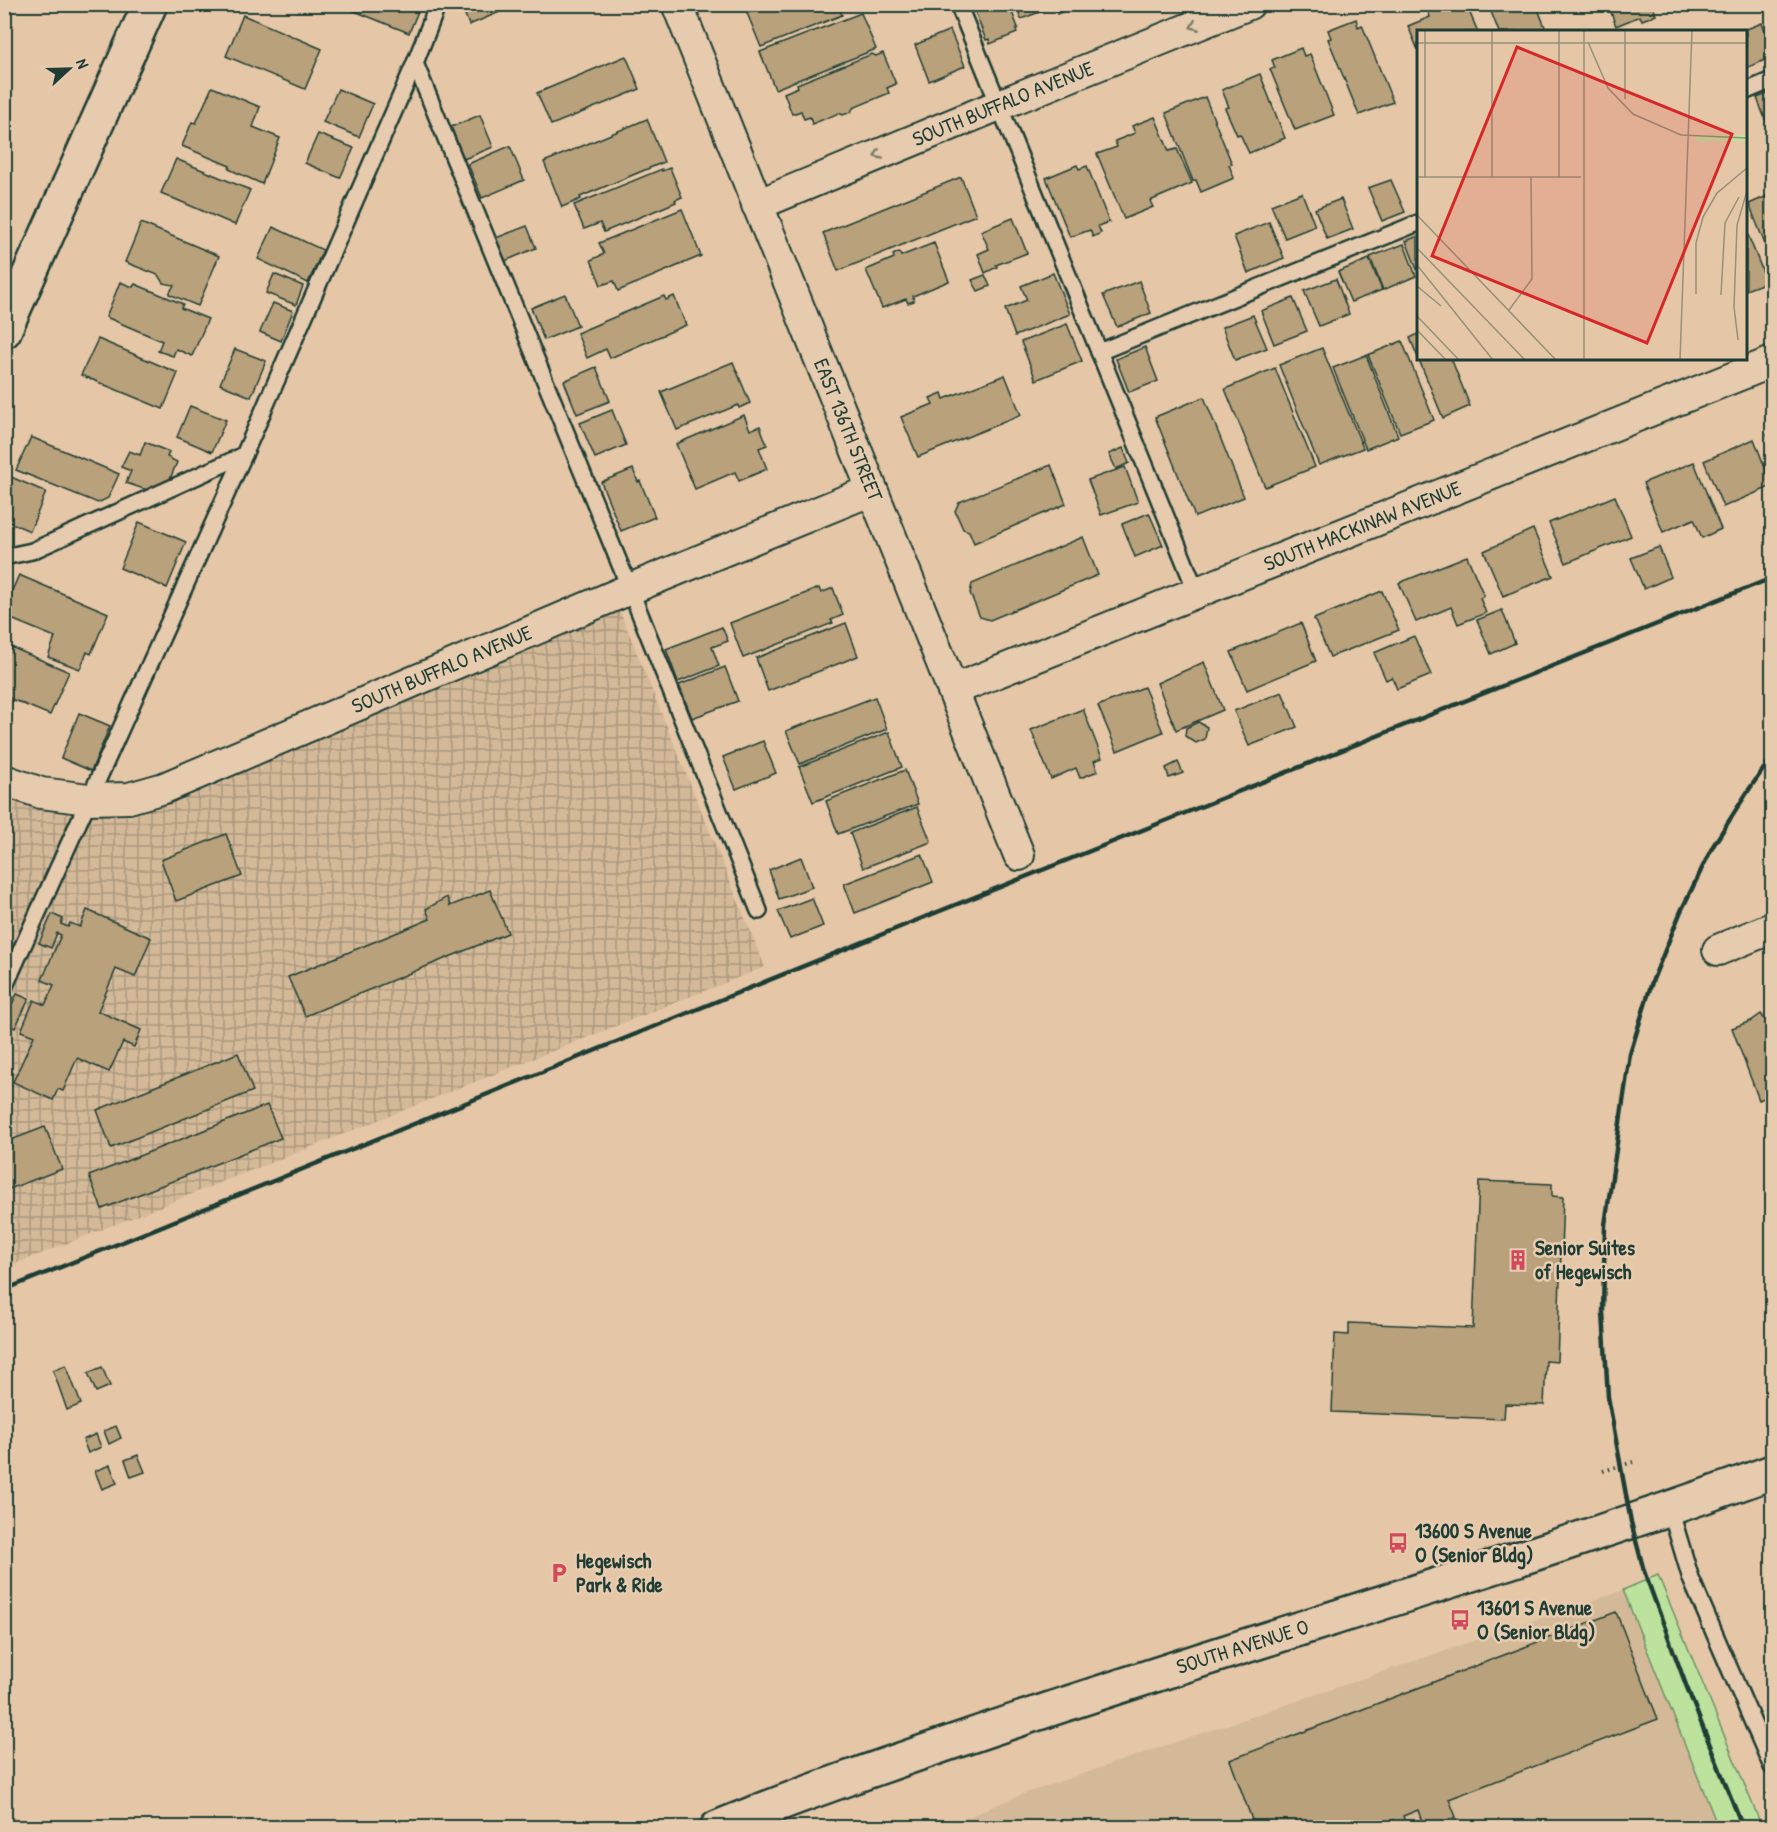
<svg xmlns="http://www.w3.org/2000/svg" width="1777" height="1832" font-family="'Patrick Hand',sans-serif">
<style>
.built{fill:#d4b998}
.industrial{fill:url(#industrial-grid)}
.grass{fill:#bce29d;stroke:#6e9068;stroke-width:1.5}
.building{fill:#b9a17c;stroke:#1f3d34;stroke-width:1.5}
.lines{fill:none;stroke-linecap:round;stroke-linejoin:round}
.service-casing{stroke:#1f3d34;stroke-width:20}
.minor-casing{stroke:#1f3d34;stroke-width:34}
.secondary-casing{stroke:#1f3d34;stroke-width:38}
.path{stroke:#1f3d34;stroke-width:4;stroke-dasharray:1.5 4.5;stroke-linecap:butt}
.service{stroke:#e7cbae;stroke-width:15}
.minor{stroke:#e7cbae;stroke-width:30}
.secondary{stroke:#e7cbae;stroke-width:33}
.rail{stroke:#1f3d34;stroke-width:4.5}
.oneway{stroke:#797d6b}
.labels{text-anchor:middle;stroke-width:5;stroke-linejoin:round;paint-order:stroke}
.street-label{font-size:21px;fill:#1f3d34;stroke:#e7cbae}
.poi-label{font-size:21px;font-weight:bold;fill:#1f3d34;stroke:#e7cbae;text-anchor:start}
.inset-road{fill:none;stroke:#969079;stroke-width:1.5}
.view{fill:#d62828;fill-opacity:0.15;stroke:#d62828;stroke-width:3}
.inset-edge{fill:none;stroke:#1f3d34;stroke-width:3}
</style>
<defs>
<pattern id="industrial-grid" width="8" height="8" patternUnits="userSpaceOnUse" patternTransform="scale(1.5)"><rect width="8" height="8" fill="#d4b998"/><path d="M0 4h8M4 0v8" fill="none" stroke="#ab987d"/></pattern>
</defs>
<rect width="100%" height="100%" fill="#e5c7a7"/>
<filter id="ink" filterUnits="userSpaceOnUse"><feTurbulence type="fractalNoise" baseFrequency=".0167" numOctaves="2"/><feDisplacementMap in="SourceGraphic" scale="12" xChannelSelector="R" yChannelSelector="G"/><feConvolveMatrix kernelMatrix="1 2 1 2 8 2 1 2 1" color-interpolation-filters="sRGB"/></filter>
<g filter="url(#ink)">
<polygon class="built" points="1623,1590 1718,1827 942,1828 1023,1794"/>
<polygon class="industrial" points="619,609 765,967 5,1268 5,792 40,807 95,815 130,816"/>
<polygon class="grass" points="1658,1575 1762,1827 1718,1827 1623,1590"/>
<g class="building">
<polygon points="354,4 421,4 409,33 352,10"/>
<polygon points="461,4 499,4 502,11 469,25"/>
<polygon points="512,4 528,4 514,10"/>
<polygon points="768,4 838,4 842,15 761,47 747,13"/>
<polygon points="972,4 1009,4 1018,28 1016,29 1017,33 990,44 989,39 986,40"/>
<polygon points="1016,4 1052,4 1053,7 1021,19"/>
<polygon points="1052,4 1081,4 1057,14 1055,7 1053,7"/>
<polygon points="1428,4 1466,4 1478,32 1418,32 1418,50 1408,26 1430,17 1426,5"/>
<polygon points="1488,4 1536,4 1547,32 1499,32"/>
<polygon points="1608,4 1652,4 1656,15 1642,20 1640,16 1616,26"/>
<polygon points="861,13 876,49 775,89 760,52"/>
<polygon points="243,15 322,49 305,89 226,56"/>
<polygon points="1356,19 1358,27 1362,25 1393,102 1359,115 1328,39 1331,38 1328,30"/>
<polygon points="1762,23 1772,48 1772,57 1746,68 1746,32 1739,32"/>
<polygon points="950,30 965,66 929,81 915,45"/>
<polygon points="1301,48 1304,56 1310,54 1334,115 1295,130 1270,69 1275,68 1272,60"/>
<polygon points="883,53 896,84 887,88 889,93 853,108 851,112 843,115 839,113 812,124 810,117 804,119 801,111 792,114 784,93 798,87 797,84 872,54 876,56"/>
<polygon points="626,56 640,89 551,125 537,93"/>
<polygon points="1260,74 1285,138 1249,153 1240,134 1237,135 1225,108 1229,107 1222,90"/>
<polygon points="212,87 260,107 253,127 280,138 262,184 229,169 230,166 182,146 192,122 196,123"/>
<polygon points="338,89 373,104 359,137 323,122"/>
<polygon points="1772,92 1772,137 1757,98"/>
<polygon points="1205,97 1232,164 1229,165 1234,178 1201,192 1196,180 1193,181 1166,113"/>
<polygon points="480,115 493,147 464,159 451,127"/>
<polygon points="1155,117 1169,151 1177,149 1192,183 1150,201 1153,207 1124,219 1097,154 1117,147 1115,141 1135,133 1132,126"/>
<polygon points="647,119 664,162 580,197 581,199 562,207 544,162"/>
<polygon points="318,134 354,148 340,178 305,163"/>
<polygon points="510,146 524,180 482,198 468,164"/>
<polygon points="176,159 250,190 235,225 161,193"/>
<polygon points="1077,165 1079,169 1087,166 1109,222 1098,226 1101,233 1093,237 1090,230 1070,237 1046,178"/>
<polygon points="670,168 682,197 675,200 676,202 604,232 600,223 584,229 574,205 662,169 662,171"/>
<polygon points="961,177 976,215 838,271 823,233"/>
<polygon points="1391,180 1405,212 1382,221 1368,188"/>
<polygon points="1302,193 1315,226 1285,238 1271,205"/>
<polygon points="1772,194 1772,262 1749,204"/>
<polygon points="1341,199 1353,229 1327,239 1315,209"/>
<polygon points="682,209 701,256 618,291 614,281 601,285 591,260 604,254 599,243"/>
<polygon points="1013,218 1027,253 996,265 997,267 985,273 978,254 989,249 981,231"/>
<polygon points="1269,222 1284,258 1248,273 1234,236"/>
<polygon points="141,223 219,256 198,306 169,294 174,285 163,283 158,275 125,262"/>
<polygon points="527,226 536,248 505,261 496,238"/>
<polygon points="273,227 323,250 308,283 258,259"/>
<polygon points="1746,230 1767,282 1746,290"/>
<polygon points="1418,236 1418,272 1406,241"/>
<polygon points="934,243 949,281 913,296 914,301 908,303 906,299 882,308 866,270 894,258 893,255 899,252 901,256"/>
<polygon points="1404,244 1416,276 1383,290 1370,257"/>
<polygon points="1369,259 1382,290 1351,302 1338,272"/>
<polygon points="1053,273 1070,314 1015,336 1005,309 1027,300 1021,286"/>
<polygon points="274,274 303,286 296,305 266,293"/>
<polygon points="985,275 990,286 978,291 972,280"/>
<polygon points="1336,279 1349,314 1319,326 1304,291"/>
<polygon points="1139,281 1151,313 1117,327 1103,295"/>
<polygon points="120,282 133,287 135,284 183,304 181,308 208,319 192,356 176,349 173,356 158,351 162,341 106,317"/>
<polygon points="565,294 578,326 544,340 531,308"/>
<polygon points="664,296 666,300 674,296 686,325 610,358 606,349 587,358 577,333"/>
<polygon points="1293,298 1307,331 1274,344 1261,311"/>
<polygon points="273,303 293,311 281,341 260,332"/>
<polygon points="1253,315 1267,348 1235,360 1222,327"/>
<polygon points="1067,324 1082,361 1036,380 1021,342"/>
<polygon points="1418,334 1418,358 1451,358 1470,406 1443,418 1410,338"/>
<polygon points="98,339 178,373 163,409 81,375"/>
<polygon points="1402,341 1434,420 1400,433 1368,355"/>
<polygon points="1145,347 1158,381 1129,392 1116,359"/>
<polygon points="1322,348 1363,448 1319,465 1279,365"/>
<polygon points="235,349 266,361 251,397 220,384"/>
<polygon points="1366,355 1398,436 1366,449 1333,368"/>
<polygon points="733,362 750,403 739,408 738,405 677,430 661,392"/>
<polygon points="596,367 610,401 577,414 564,381"/>
<polygon points="1275,368 1315,467 1265,487 1225,389"/>
<polygon points="1005,375 1021,415 918,457 901,417 933,404 930,398 942,393 944,399"/>
<polygon points="1204,397 1244,497 1195,517 1155,417"/>
<polygon points="190,406 226,420 212,452 177,437"/>
<polygon points="612,410 626,445 595,458 580,423"/>
<polygon points="744,415 750,430 760,426 767,445 759,448 767,469 739,481 735,472 695,489 676,444"/>
<polygon points="1772,433 1772,448 1767,435"/>
<polygon points="31,437 119,474 108,498 98,503 16,470"/>
<polygon points="1754,439 1772,486 1723,507 1704,461"/>
<polygon points="145,442 169,452 167,457 177,462 170,479 147,490 126,483 131,471 121,467 129,451 140,455"/>
<polygon points="1123,448 1129,463 1116,469 1109,454"/>
<polygon points="1694,462 1721,529 1702,538 1694,519 1663,532 1643,483"/>
<polygon points="1051,465 1066,504 974,543 969,531 963,529 955,511 959,502"/>
<polygon points="1125,467 1138,502 1101,515 1088,480"/>
<polygon points="633,469 638,482 640,481 655,517 621,531 601,482"/>
<polygon points="11,477 46,492 30,531 4,520 4,494"/>
<polygon points="1615,496 1631,536 1566,563 1549,523"/>
<polygon points="1149,513 1163,545 1135,557 1122,524"/>
<polygon points="139,522 186,542 167,588 120,568"/>
<polygon points="1533,529 1553,576 1503,596 1484,551"/>
<polygon points="1083,537 1098,575 990,620 980,617 970,593 972,584"/>
<polygon points="1659,547 1671,577 1644,589 1631,558"/>
<polygon points="1467,556 1484,596 1480,598 1486,613 1458,624 1451,607 1416,622 1399,583"/>
<polygon points="19,575 108,613 91,654 87,652 80,669 48,657 55,637 4,616 4,608"/>
<polygon points="819,588 821,593 833,588 843,615 831,620 833,623 743,658 730,623"/>
<polygon points="1382,591 1399,630 1330,657 1314,619"/>
<polygon points="1502,610 1515,643 1491,654 1477,620"/>
<polygon points="846,623 858,656 768,691 756,658"/>
<polygon points="1301,623 1316,661 1247,690 1231,652"/>
<polygon points="722,627 728,641 712,647 719,666 678,682 666,649"/>
<polygon points="1414,636 1431,675 1397,689 1392,677 1386,680 1374,653"/>
<polygon points="4,644 69,672 50,715 4,696"/>
<polygon points="1204,662 1223,710 1176,730 1157,683"/>
<polygon points="725,667 738,701 692,718 679,685"/>
<polygon points="1144,687 1163,732 1117,751 1098,706"/>
<polygon points="1282,692 1297,727 1249,746 1234,711"/>
<polygon points="875,697 887,729 800,764 786,731"/>
<polygon points="1083,709 1102,758 1094,761 1098,771 1080,778 1076,768 1051,779 1031,730"/>
<polygon points="79,713 110,726 91,771 61,758"/>
<polygon points="1198,722 1207,727 1205,739 1196,743 1185,736 1186,728"/>
<polygon points="889,732 902,767 813,802 799,767"/>
<polygon points="763,741 776,773 736,789 723,757"/>
<polygon points="1178,762 1183,773 1169,778 1166,768"/>
<polygon points="905,770 918,804 838,834 826,801"/>
<polygon points="917,807 931,842 863,868 850,833"/>
<polygon points="226,834 242,876 176,901 161,860"/>
<polygon points="922,854 933,882 855,913 844,884"/>
<polygon points="801,857 812,887 779,899 769,870"/>
<polygon points="490,890 508,933 305,1016 288,977 430,919 426,909 447,897 450,906"/>
<polygon points="812,898 823,926 790,939 778,911"/>
<polygon points="87,910 151,938 135,977 116,969 98,1011 141,1030 134,1047 123,1042 109,1072 77,1058 63,1091 58,1089 53,1100 13,1082 34,1036 21,1031 34,1000 45,1005 54,985 42,980 61,935 57,933 51,948 39,943 52,914 63,919 61,924 68,927 70,923 80,927"/>
<polygon points="17,994 29,999 15,1028 4,1023 4,1021"/>
<polygon points="1761,1014 1766,1021 1772,1019 1772,1095 1759,1100 1732,1028 1751,1021"/>
<polygon points="238,1053 253,1091 111,1148 97,1110"/>
<polygon points="267,1105 281,1138 102,1209 89,1176"/>
<polygon points="4,1123 11,1140 45,1127 62,1169 4,1191"/>
<polygon points="1479,1181 1552,1184 1552,1196 1563,1197 1557,1362 1546,1361 1544,1405 1505,1404 1504,1419 1332,1412 1335,1334 1349,1335 1349,1323 1473,1328"/>
<polygon points="66,1365 81,1404 67,1410 53,1370"/>
<polygon points="102,1367 110,1386 96,1392 88,1373"/>
<polygon points="116,1426 121,1438 109,1444 104,1431"/>
<polygon points="96,1434 101,1447 88,1453 83,1440"/>
<polygon points="138,1455 145,1472 131,1477 125,1460"/>
<polygon points="110,1465 117,1483 102,1489 95,1471"/>
<polygon points="1616,1612 1658,1719 1449,1799 1456,1817 1428,1828 1424,1828 1418,1810 1403,1816 1407,1828 1397,1828 1394,1820 1373,1828 1255,1828 1230,1760"/>
</g>
<g class="lines">
<g class="service-casing">
<g id="service">
<polyline points="958,4 1197,593"/>
<polyline points="415,63 630,589 759,911"/>
<polyline points="1746,91 1772,80"/>
<polyline points="1099,352 1418,223"/>
<polyline points="4,557 32,551 244,455"/>
<polyline points="4,988 244,455 415,63 438,4"/>
<polyline points="1670,1509 1691,1579 1772,1767"/>
</g>
</g>
<g class="minor-casing">
<g id="minor">
<path id="s1" d="M677 4 1019 855"/>
<path id="s2" d="M757 205 999 105 1249 4"/>
<path id="s3" d="M953 690 1772 362"/>
<path id="s4" d="M4 780 41 793 88 799 129 798 164 788 630 589 872 490"/>
<polyline points="1718,950 1772,928"/>
</g>
</g>
<g class="secondary-casing">
<g id="secondary">
<polyline points="4,331 150,4"/>
<path id="s5" d="M717 1828C800 1794 885 1765 970 1736 1236 1645 1508 1568 1772 1472"/>
</g>
</g>
<polyline class="path" points="1603,1471 1633,1462"/>
<use href="#service" class="service"/>
<use href="#minor" class="minor"/>
<use href="#secondary" class="secondary"/>
<g class="rail">
<polyline points="4,1290 910,923 1772,578"/>
<polyline points="1743,1828 1686,1685 1644,1571 1631,1522 1608,1397 1603,1312 1605,1225 1630,1054 1652,982 1681,911 1713,846 1750,788 1772,757"/>
</g>
</g>
<defs><path id="oneway-chevron" d="M-2-3.5L2.5 0L-2 3.5" fill="none" stroke-width="1.6" stroke-linecap="round" stroke-linejoin="round" transform="scale(1.5)"/></defs>
<g class="oneway">
<use href="#oneway-chevron" transform="translate(1194 26) rotate(158)"/>
<use href="#oneway-chevron" transform="translate(878 155) rotate(157)"/>
</g>
</g>
<defs>
<g id="building-bare" transform="scale(1.62)"><path d="M-4-6H4V6H1V3H-1V6H-4ZM-2.5-4.3h1.7v1.8h-1.7ZM.8-4.3h1.7v1.8H.8ZM-2.5-1h1.7V.8h-1.7ZM.8-1h1.7V.8H.8Z" fill="#d1495b" stroke="#e7cbae" stroke-width="2.5" paint-order="stroke"/></g>
<g id="bus-bare" transform="scale(1.62)"><path d="M-5-6H5V4H4V6H2V4H-2V6H-4V4H-5ZM-3.5-4V0h7V-4ZM-3.5 1.2v1.5H-2V1.2ZM2 1.2v1.5H3.5V1.2Z" fill="#d1495b" stroke="#e7cbae" stroke-width="2.5" paint-order="stroke"/></g>
<g id="parking-bare" transform="scale(1.62)"><path d="M-3.5-5.5H1a3.5 3.5 0 0 1 0 7H-1V5.5H-3.5ZM-1-3.4V-.6H.8a1.4 1.4 0 0 0 0-2.8Z" fill="#d1495b" stroke="#e7cbae" stroke-width="2.5" paint-order="stroke"/></g>
</defs>
<g fill-rule="evenodd">
<use href="#building-bare" x="1518" y="1260"/>
<use href="#bus-bare" x="1398" y="1543"/>
<use href="#parking-bare" x="559" y="1573"/>
<use href="#bus-bare" x="1460" y="1620"/>
</g>
<g class="labels">
<g class="street-label">
<text dy="7" stroke="none"><textPath href="#s2" startOffset="266">SOUTH BUFFALO AVENUE</textPath></text>
<text dy="7" stroke="none"><textPath href="#s1" startOffset="459">EAST 136TH STREET</textPath></text>
<text dy="7" stroke="none"><textPath href="#s3" startOffset="441">SOUTH MACKINAW AVENUE</textPath></text>
<text dy="7" stroke="none"><textPath href="#s4" startOffset="466">SOUTH BUFFALO AVENUE</textPath></text>
<text dy="7" stroke="none"><textPath href="#s5" startOffset="556">SOUTH AVENUE O</textPath></text>
</g>
<g class="poi-label">
<text x="1535" y="1255">Senior Suites<tspan x="1535" dy="24">of Hegewisch</tspan></text>
<text x="1415" y="1538">13600 S Avenue<tspan x="1415" dy="24">O (Senior Bldg)</tspan></text>
<text x="576" y="1568">Hegewisch<tspan x="576" dy="24">Park &amp; Ride</tspan></text>
<text x="1477" y="1615">13601 S Avenue<tspan x="1477" dy="24">O (Senior Bldg)</tspan></text>
</g>
</g>
<g transform="translate(1417 30)">
<rect width="330" height="330" fill="#e5c7a7"/>
<path d="M330 105V111H279V106Z" fill="#bce29d"/>
<path class="inset-road" d="M75 0V147M171 12 191 58 216 84 264 105 330 108M0 13H330M208 69V0M0 147H164M8 147V0M142 147V0M0 185 139 330M0 218 108 330M0 235 76 330M0 256 24 276M279 264V213L286 187 300 163 330 138M304 265 308 193 322 167M92 280 115 249 114 147M0 286 42 330M0 300 29 330M321 310 317 277 320 195 330 161M167 330V0M263 330 275 0"/>
<path class="view" d="M100 17 315 104 230 313 15 226Z"/>
<rect width="330" height="330" class="inset-edge"/>
</g>
<rect width="1777" height="1832" fill="none" stroke="#e7cbae" stroke-width="24"/>
<rect x="12" y="12" width="1753" height="1808" fill="none" stroke="#1f3d34" stroke-width="2" filter="url(#ink)"/>
<g transform="translate(69 69) rotate(68)" stroke="#e7cbae" stroke-width="4.5" paint-order="stroke">
<path d="M0-4.5L10 22L0 15L-10 22Z" fill="#1f3d34"/>
<text y="-9" font-size="16" font-weight="bold" text-anchor="middle" fill="#1f3d34">N</text>
</g>
</svg>
